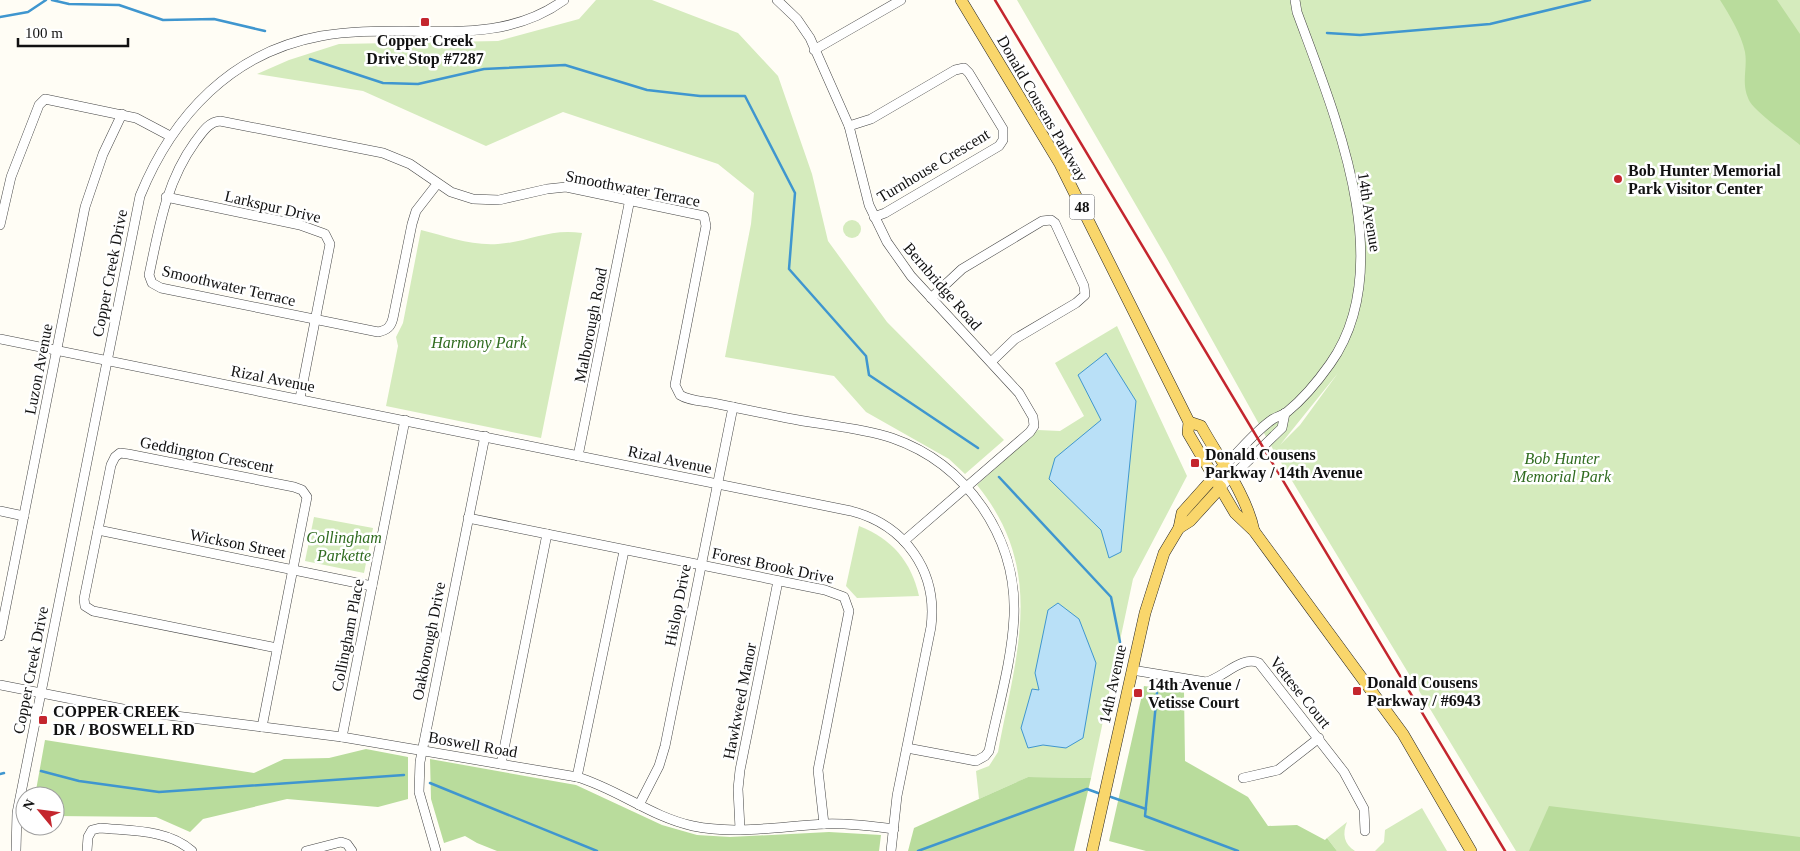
<svg xmlns="http://www.w3.org/2000/svg" width="1800" height="851" font-family="Georgia,serif">
<style>
.green{fill:#d5ebbd;fill-rule:evenodd}
.forest{fill:#b9dc9c}
.water{fill:#b9e0f7;stroke:#3f96cf}
.lines{fill:none;stroke-linecap:round;stroke-linejoin:round}
.stream{stroke:#3f96cf;stroke-width:2.5}
.minor-casing{stroke:#444;stroke-width:10}
.major-casing{stroke:#222;stroke-width:12}
.minor{stroke:#fff;stroke-width:9}
.major{stroke:#f9d66b;stroke-width:11}
.rail{stroke:#c4262e;stroke-width:2.5}
.poi-dot{fill:#c4262e;stroke:#fff;stroke-width:2}
.labels{text-anchor:middle;stroke-width:5;stroke-linejoin:round;paint-order:stroke}
.shield{fill:#fff;stroke:#585858;stroke-width:1}
.shield-label{font-size:15px;font-weight:bold;fill:#111}
.poi-label{font-size:16px;font-weight:bold;fill:#111;stroke:#fff;text-anchor:start}
.street-label{font-size:16px;fill:#111;stroke:#fff}
.park-label{font-size:16px;font-style:italic;fill:#2f6b1f;stroke:#fff}
</style>
<rect width="100%" height="100%" fill="#fffdf5"/>
<g class="green">
<polygon points="596,0 652,0 738,33 778,76 812,174 828,241 887,322 1004,440 965,474 949,459 866,412 834,376 725,357 751,224 754,193 718,164 563,112 486,146 363,91 257,74 289,60 339,44 498,41 579,19"/>
<path d="M1017 0H1800V851H1516L1274 451 1166 257ZM1338 373 1300 425 1280 445Z"/>
<circle cx="852" cy="229" r="9"/>
<path d="M421 230C446 236 471 246 498 244 529 242 549 228 582 233L541 438 386 406 398 346 396 337 403 323Z"/>
<path d="M1117 326 1187 476 1133 579 1091 778 1028 777 979 799 976 771 989 766 998 752C1016 654 1047 571 977 485L1038 430 1060 431 1084 416 1055 363Z"/>
<polygon points="314,517 373,528 364,573 305,561"/>
<path d="M859 526C892 539 911 561 919 596L857 598 846 586Z"/>
<polygon points="1422,808 1447,851 1375,851 1384,842 1385,830"/>
<path d="M1347 822C1342 834 1344 844 1355 851H1337L1327 838Z"/>
</g>
<g class="forest">
<path d="M1720 0H1777L1800 34V145C1788 135 1757 113 1750 102 1740 84 1748 69 1745 52 1741 34 1730 16 1720 0Z"/>
<polygon points="1144,686 1184,692 1185,761 1248,797 1268,826 1297,825 1325,840 1327,838 1337,851 1146,851 1109,841"/>
<polygon points="45,740 254,773 284,759 329,758 366,749 408,757 408,799 378,807 287,799 203,819 190,832 156,817 55,816 55,796 35,796"/>
<polygon points="430,759 576,785 662,825 697,835 730,837 829,832 881,835 879,851 497,851 477,843 465,836 444,843 431,799"/>
<polygon points="1028,777 1091,778 1074,851 908,851 914,828"/>
<polygon points="1549,806 1800,837 1800,851 1529,851"/>
</g>
<g class="water">
<polygon points="1106,353 1136,401 1121,552 1109,558 1101,530 1049,479 1055,458 1101,420 1078,375"/>
<polygon points="1058,603 1079,619 1096,663 1083,738 1066,748 1043,745 1028,748 1021,728 1032,689 1039,690 1035,673 1048,610"/>
</g>
<g class="lines">
<g class="stream">
<polyline points="52,0 69,4 119,5 163,20 214,19 265,31"/>
<polyline points="0,17 28,12 46,0"/>
<polyline points="1327,33 1360,35 1490,24 1590,0"/>
<polyline points="310,59 383,83 418,84 484,69 565,65 647,90 700,96 745,96 795,193 789,269 866,356 869,375 978,448"/>
<polyline points="999,477 1111,597 1120,642"/>
<polyline points="1157,693 1145,816 1238,851"/>
<polyline points="41,771 79,781 159,792 404,775"/>
<polyline points="0,774 4,773"/>
<polyline points="430,783 597,851"/>
<polyline points="1111,797 1146,809"/>
<polyline points="918,851 1087,789 1098,793"/>
</g>
<g class="minor-casing">
<g id="minor">
<polyline points="777,0 797,19 810,38 849,126 869,205 887,242 911,276 1019,393 1033,417 1034,426 1030,432 904,541"/>
<polyline points="814,50 901,0"/>
<polyline points="849,126 871,119 955,70 964,68 969,73 1003,129 1003,140 999,146 885,213 874,217"/>
<path d="M437 184 416 211 412 224 393 318C391 327 387 330 378 332L161 288 152 283 149 275C159 228 166 182 195 142 202 133 208 122 220 121L383 153 410 164 451 192 473 199 499 200 547 189 566 187 704 216 706 226 675 385 680 395C689 401 703 401 713 403 738 408 763 413 787 418 821 425 859 427 892 438 967 464 1017 537 1014 616 1012 661 998 707 989 751L985 756 976 761 907 748"/>
<polyline points="166,197 300,225 325,234 330,244 300,398"/>
<polyline points="0,225 11,177 39,105 45,99 136,118 170,136"/>
<polyline points="931,298 962,269 1042,221 1051,220 1055,223 1084,286 1085,295 1076,303 1015,339 991,362"/>
<path d="M0 339 851 511C905 525 938 571 931 627L897 796 891 851"/>
<polyline points="578,456 630,199"/>
<path d="M1224 466C1240 451 1255 431 1273 419 1278 416 1283 415 1287 412 1303 399 1318 381 1330 364 1400 266 1334 113 1297 12L1295 0"/>
<polyline points="1221,487 1282,428 1285,413"/>
<polyline points="0,511 24,516"/>
<polyline points="468,518 825,590 844,597 849,611 818,770 824,824"/>
<polyline points="98,530 372,586"/>
<polyline points="0,636 85,207 103,154 122,114"/>
<path d="M1132 670 1206 682C1223 678 1242 655 1259 663L1344 772 1364 809 1365 831"/>
<path d="M0 685 128 710 342 737 577 777C618 789 651 817 693 826 736 835 782 826 825 824 848 823 871 826 894 829"/>
<polyline points="262,727 307,497 302,490 294,487 128,454 120,453 115,457 111,465 84,599 85,606 93,611 277,648"/>
<polyline points="342,737 405,420"/>
<polyline points="501,764 547,534"/>
<polyline points="577,777 624,551"/>
<polyline points="1243,778 1278,770 1319,738"/>
<polyline points="639,805 659,766 665,746 733,407"/>
<polyline points="740,829 738,789 740,770 778,581"/>
<path d="M16 851 17 813 140 196C173 115 232 52 321 36 349 31 377 31 404 31 461 32 516 35 564 0"/>
<path d="M87 851 88 837 92 830 100 828C130 831 168 829 192 851"/>
<polyline points="306,851 341,842 347,844 352,851"/>
<polyline points="436,851 419,792 420,762 485,436"/>
</g>
</g>
<g class="major-casing">
<g id="major">
<polyline points="961,0 1060,164 1189,422 1188,433 1235,513 1254,531 1403,734 1471,851"/>
<path d="M1189 422 1201 426C1219 459 1246 493 1254 531"/>
<polyline points="1179,528 1190,521 1221,487"/>
<polyline points="1092,851 1145,613 1164,553 1179,528 1182,513 1224,466"/>
</g>
</g>
<use href="#minor" class="minor"/>
<use href="#major" class="major"/>
<polyline class="rail" points="995,0 1505,851"/>
</g>
<g class="poi-dot">
<rect x="420" y="17" width="10" height="10" rx="2.5"/>
<circle cx="1618" cy="179" r="5"/>
<rect x="1190" y="458" width="10" height="10" rx="2.5"/>
<rect x="1352" y="686" width="10" height="10" rx="2.5"/>
<rect x="1133" y="688" width="10" height="10" rx="2.5"/>
<rect x="38" y="715" width="10" height="10" rx="2.5"/>
</g>
<g class="labels">
<rect class="shield" x="1069.5" y="194.5" width="25" height="25" rx="4"/>
<g class="shield-label">
<text x="1082" y="212">48</text>
</g>
<g class="poi-label">
<text x="425" y="46" text-anchor="middle">Copper Creek<tspan x="425" dy="18">Drive Stop #7287</tspan></text>
<text x="1628" y="176">Bob Hunter Memorial<tspan x="1628" dy="18">Park Visitor Center</tspan></text>
<text x="1205" y="460">Donald Cousens<tspan x="1205" dy="18">Parkway / 14th Avenue</tspan></text>
<text x="1367" y="688">Donald Cousens<tspan x="1367" dy="18">Parkway / #6943</tspan></text>
<text x="1148" y="690">14th Avenue /<tspan x="1148" dy="18">Vetisse Court</tspan></text>
<text x="53" y="717">COPPER CREEK<tspan x="53" dy="18">DR / BOSWELL RD</tspan></text>
</g>
<g class="street-label">
<text transform="translate(1043 108) rotate(60)" y="6">Donald Cousens Parkway</text>
<text transform="translate(933 165) rotate(-31)" y="6">Turnhouse Crescent</text>
<text transform="translate(633 188) rotate(11)" y="6">Smoothwater Terrace</text>
<text transform="translate(273 206) rotate(13)" y="6">Larkspur Drive</text>
<text transform="translate(1370 212) rotate(81)" y="6">14th Avenue</text>
<text transform="translate(109 273) rotate(-79)" y="6">Copper Creek Drive</text>
<text transform="translate(229 285) rotate(13)" y="6">Smoothwater Terrace</text>
<text transform="translate(943 286) rotate(49)" y="6">Bernbridge Road</text>
<text transform="translate(590 325) rotate(-79)" y="6">Malborough Road</text>
<text transform="translate(38 369) rotate(-79)" y="6">Luzon Avenue</text>
<text transform="translate(273 378) rotate(11)" y="6">Rizal Avenue</text>
<text transform="translate(207 454) rotate(11)" y="6">Geddington Crescent</text>
<text transform="translate(670 459) rotate(12)" y="6">Rizal Avenue</text>
<text transform="translate(238 543) rotate(11)" y="6">Wickson Street</text>
<text transform="translate(773 565) rotate(12)" y="6">Forest Brook Drive</text>
<text transform="translate(677 605) rotate(-79)" y="6">Hislop Drive</text>
<text transform="translate(347 635) rotate(-79)" y="6">Collingham Place</text>
<text transform="translate(428 641) rotate(-79)" y="6">Oakborough Drive</text>
<text transform="translate(30 670) rotate(-79)" y="6">Copper Creek Drive</text>
<text transform="translate(1112 684) rotate(-78)" y="6">14th Avenue</text>
<text transform="translate(1301 692) rotate(51)" y="6">Vettese Court</text>
<text transform="translate(739 701) rotate(-79)" y="6">Hawkweed Manor</text>
<text transform="translate(473 744) rotate(10)" y="6">Boswell Road</text>
</g>
<g class="park-label">
<text x="479" y="348">Harmony Park</text>
<text x="1562" y="464">Bob Hunter<tspan x="1562" dy="18">Memorial Park</tspan></text>
<text x="344" y="543">Collingham<tspan x="344" dy="18">Parkette</tspan></text>
</g>
</g>
<g transform="translate(40 811) rotate(299)"><circle r="24" fill="#ffffff" stroke="#a0a0a0"/>
<path d="M0-4L9 19L0 12L-9 19Z" fill="#c4262e"/>
<text y="-8" font-size="14" font-weight="bold" text-anchor="middle" fill="#111111">N</text>
</g>
<path d="M18 38v8h110v-8" fill="none" stroke="#111111" stroke-width="2.5"/>
<text x="25" y="38" font-size="15" fill="#111111" stroke="#ffffff" stroke-width="4" paint-order="stroke">100 m</text>
</svg>
